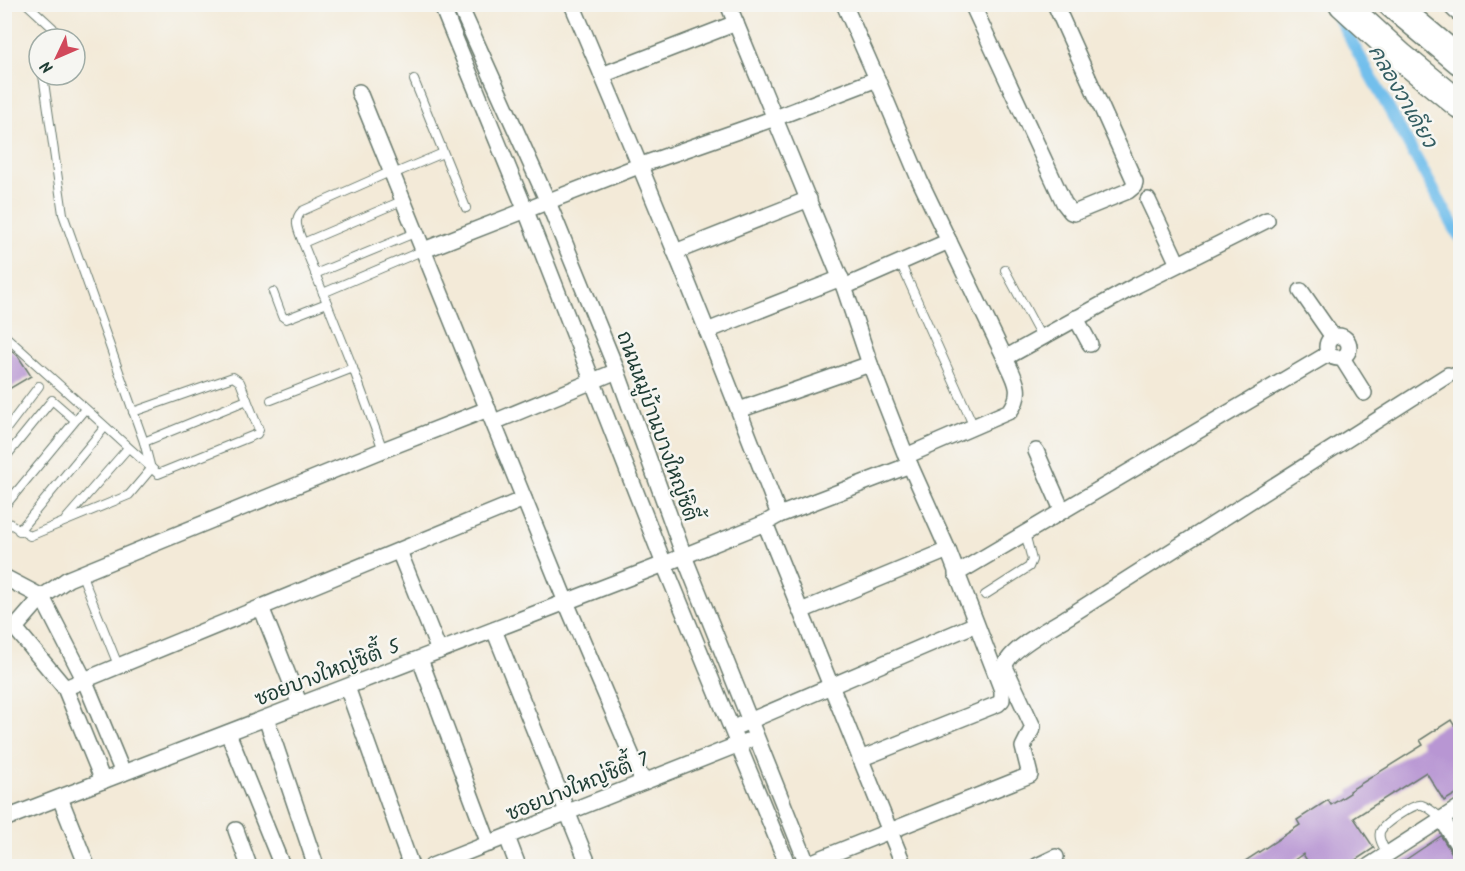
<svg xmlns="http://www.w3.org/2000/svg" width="1465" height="871" font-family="Kalam,'Playpen Sans Thai',sans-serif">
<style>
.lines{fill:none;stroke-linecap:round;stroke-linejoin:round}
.canal{stroke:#72bfec;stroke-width:12}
.building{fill:#b896d3}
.lane-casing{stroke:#697a6d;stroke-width:10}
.street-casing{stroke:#697a6d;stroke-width:18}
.highway-casing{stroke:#697a6d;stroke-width:30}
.lane{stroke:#fff;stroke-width:8}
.street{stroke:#fff;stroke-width:15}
.highway{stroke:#fff;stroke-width:27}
.labels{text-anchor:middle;stroke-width:5;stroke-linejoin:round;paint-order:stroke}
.street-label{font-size:20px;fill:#1f3d34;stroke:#f6f6f2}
.water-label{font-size:21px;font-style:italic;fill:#345e62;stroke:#f6f6f2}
</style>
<rect width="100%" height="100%" fill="#f6f6f2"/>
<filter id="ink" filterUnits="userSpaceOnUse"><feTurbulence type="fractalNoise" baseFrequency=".0167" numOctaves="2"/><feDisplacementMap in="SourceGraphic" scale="12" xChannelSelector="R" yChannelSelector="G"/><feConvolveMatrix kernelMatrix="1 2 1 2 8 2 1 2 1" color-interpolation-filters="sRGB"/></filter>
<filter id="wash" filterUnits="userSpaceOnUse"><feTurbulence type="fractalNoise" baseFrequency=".008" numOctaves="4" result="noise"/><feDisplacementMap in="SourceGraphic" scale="24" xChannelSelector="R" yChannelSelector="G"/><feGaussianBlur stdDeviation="1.35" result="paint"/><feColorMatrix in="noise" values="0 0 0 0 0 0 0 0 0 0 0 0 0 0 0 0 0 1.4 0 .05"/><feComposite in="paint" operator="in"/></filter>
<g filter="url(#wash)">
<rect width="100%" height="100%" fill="#f3ead8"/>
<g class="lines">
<polyline class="canal" points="1329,4 1336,13 1460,238"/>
</g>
<g id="blocks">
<g class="building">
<polygon points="4,344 18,356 31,376 4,392"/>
<polygon points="1451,720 1454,725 1461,721 1461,791 1444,801 1426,772 1354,818 1374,848 1345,867 1311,867 1303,854 1284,867 1236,867 1300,825 1297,820 1328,800 1331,805 1350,793 1349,791 1423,745 1420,740"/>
<polygon points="1441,836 1461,867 1395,867 1420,850"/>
</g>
</g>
</g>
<g filter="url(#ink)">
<use href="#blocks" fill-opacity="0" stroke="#697a6d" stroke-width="1.5"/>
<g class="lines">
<g class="lane-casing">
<g id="lane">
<polyline points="27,4 53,28 51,39"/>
<polyline points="414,80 466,208"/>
<polyline points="393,174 443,153"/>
<path d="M303 243C299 231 292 221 302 211L392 171"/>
<polyline points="900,262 974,427"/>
<polyline points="1005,270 1041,337"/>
<polyline points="315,274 417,232"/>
<polyline points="273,292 282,316 286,319 327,303"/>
<polyline points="323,293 303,243 404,200"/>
<polyline points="4,335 158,474 257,434 259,430 240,382 233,377 133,412"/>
<polyline points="271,400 353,368"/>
<polyline points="4,432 39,386"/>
<polyline points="144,442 247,400"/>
<polyline points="383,450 353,368 323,293 424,250"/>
<polyline points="4,459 52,400 75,420"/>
<polyline points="4,507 85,409"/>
<polyline points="66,519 128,448"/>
<polyline points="4,520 30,536 129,495 151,469 144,442 63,214 43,75"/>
<polyline points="19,531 105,427"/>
<polyline points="81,573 118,665"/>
<polyline points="985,595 1029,567 1032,560 1025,533"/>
<path d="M1387 854C1384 848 1378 839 1380 832 1383 824 1414 803 1422 805 1429 807 1436 814 1442 819"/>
</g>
</g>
<g class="street-casing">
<g id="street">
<polyline points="441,4 526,211 664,564 788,866"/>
<polyline points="459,4 548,202 617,371 684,556 808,866"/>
<path d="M572 4C644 174 714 343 779 515"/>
<polyline points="728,4 844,287 870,364 906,456 948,550 1002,690 1002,700 998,704 860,759"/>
<polyline points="972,4 1064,203 1071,212 1074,213 1128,191 1134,186 1135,182 1055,4"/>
<polyline points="602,75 736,23"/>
<path d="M877 79 920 181 1005 358C1014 378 1025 391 1010 411L906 456"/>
<polyline points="359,92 566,602 643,782"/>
<polyline points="1148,200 1178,264"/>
<polyline points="424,250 641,165 775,118 877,79 844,4"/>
<polyline points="675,252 809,199"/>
<polyline points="844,287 949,241"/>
<polyline points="1301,291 1333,337"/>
<polyline points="1076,318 1090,344"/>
<polyline points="707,331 841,278"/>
<circle cx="1338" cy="347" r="11"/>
<polyline points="1005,358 1137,285 1267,220"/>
<polyline points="1342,358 1364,393"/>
<polyline points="739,410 870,364"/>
<polyline points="494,422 617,371"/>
<polyline points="1036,451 1062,510"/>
<polyline points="765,523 904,866"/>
<polyline points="399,551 439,651"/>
<polyline points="956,574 1328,354"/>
<polyline points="4,577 42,597 84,679 123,773"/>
<polyline points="261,607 300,705"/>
<polyline points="801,611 948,550"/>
<polyline points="4,623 15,628 65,688 103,781"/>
<polyline points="15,628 42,597 68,579 383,450 488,409"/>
<polyline points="494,630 589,866"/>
<polyline points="420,659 489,844"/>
<polyline points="347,687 411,866"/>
<polyline points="65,688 524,499"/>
<polyline points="266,718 316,866"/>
<polyline points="740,725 976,624"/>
<polyline points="228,733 282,866"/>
<polyline points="60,798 87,866"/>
<polyline points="4,819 664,564 765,523 779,515 910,465"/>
<polyline points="1442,819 1460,849"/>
<polyline points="236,830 249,866"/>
<polyline points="507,837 518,866"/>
<path d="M807 864 1030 775 1023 747 1033 727 1005 667C1006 651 1056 624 1071 615L1448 375"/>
<polyline points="432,866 747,741"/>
<polyline points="1037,866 1056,857"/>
<polyline points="1369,866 1460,807"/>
</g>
</g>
<g class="highway-casing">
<g id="highway">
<polyline points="1343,4 1400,56 1460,105"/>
<polyline points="1392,4 1460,61"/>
<polyline points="1457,4 1460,7"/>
</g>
</g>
<use href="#lane" class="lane"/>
<use href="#street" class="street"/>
<use href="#highway" class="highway"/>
</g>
</g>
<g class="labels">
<g class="street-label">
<text transform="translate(658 426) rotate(70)" y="7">ถนนหมู่บ้านบางใหญ่ซิตี้</text>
<text transform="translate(327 672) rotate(-21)" y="7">ซอยบางใหญ่ซิตี้ 5</text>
<text transform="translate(577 786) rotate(-22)" y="7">ซอยบางใหญ่ซิตี้ 7</text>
</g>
<g class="water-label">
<text transform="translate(1403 96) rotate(60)" y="7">คลองวาเดียว</text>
</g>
</g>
<rect width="1465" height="871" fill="none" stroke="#f6f6f2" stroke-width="24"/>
<g transform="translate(57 57) rotate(226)"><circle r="28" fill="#f6f6f2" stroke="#a0aca6" stroke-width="1.5"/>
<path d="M0-4.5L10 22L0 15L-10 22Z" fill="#d1495b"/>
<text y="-9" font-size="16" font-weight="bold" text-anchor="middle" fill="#1f3d34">N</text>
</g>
</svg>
